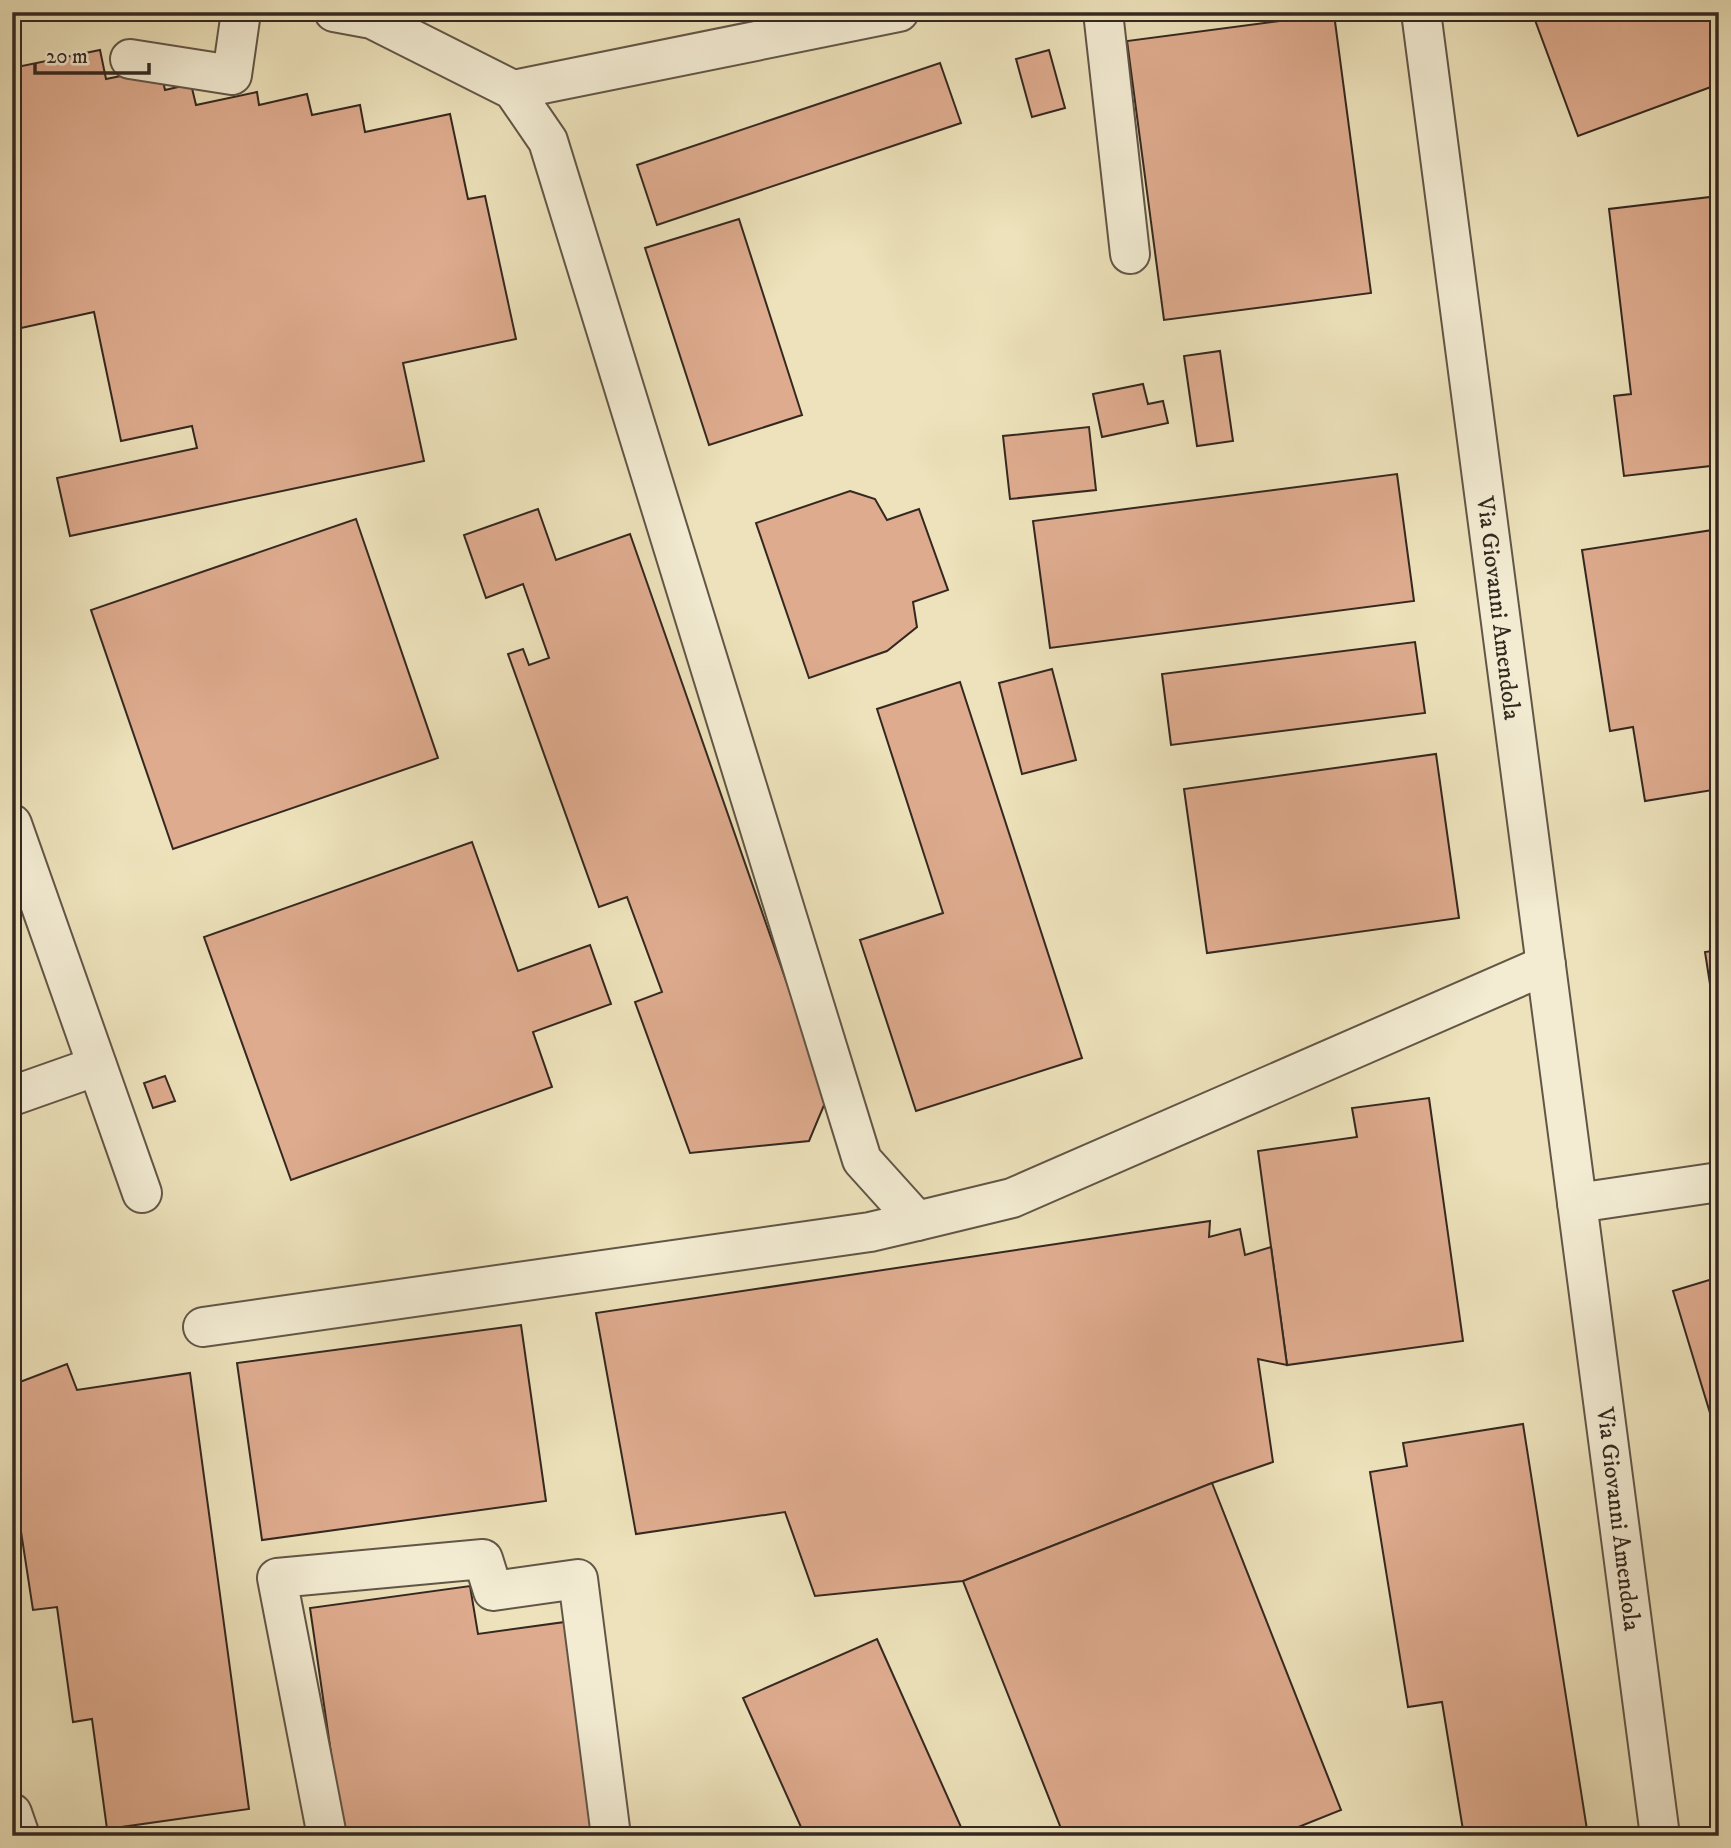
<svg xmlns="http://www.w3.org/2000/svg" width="1731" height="1848" font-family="'IM FELL DW Pica',serif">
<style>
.building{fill:#deab8e;stroke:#342820;stroke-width:2}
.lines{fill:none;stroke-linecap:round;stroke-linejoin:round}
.minor-casing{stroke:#625647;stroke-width:42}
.minor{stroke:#f3ecd3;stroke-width:38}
.labels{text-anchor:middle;stroke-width:5;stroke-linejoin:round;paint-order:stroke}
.street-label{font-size:24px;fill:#342820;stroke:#f3ecd3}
</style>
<rect width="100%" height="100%" fill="#ede2bb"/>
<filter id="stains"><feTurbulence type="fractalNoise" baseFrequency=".00286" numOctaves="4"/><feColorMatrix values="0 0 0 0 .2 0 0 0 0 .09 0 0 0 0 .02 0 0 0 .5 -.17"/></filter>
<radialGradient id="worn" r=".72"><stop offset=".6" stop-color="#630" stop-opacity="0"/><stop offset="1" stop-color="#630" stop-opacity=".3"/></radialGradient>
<g class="building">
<polygon points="1532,12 1719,12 1719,84 1578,136"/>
<polygon points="1334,14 1371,293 1164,320 1127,41"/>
<polygon points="100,50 106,79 160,68 165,90 191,84 196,105 257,92 259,105 307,94 312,115 360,105 365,132 450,114 468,199 485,196 516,339 403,363 424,461 70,536 57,478 197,448 192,426 121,441 94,312 12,330 12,68"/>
<polygon points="1049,50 1065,108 1032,117 1016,59"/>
<polygon points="940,63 961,123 657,225 637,165"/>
<polygon points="1719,196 1719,465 1624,476 1614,396 1631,394 1609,209"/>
<polygon points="739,219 802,415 709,445 645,248"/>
<polygon points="1220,351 1233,441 1197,446 1184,356"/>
<polygon points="1143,384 1148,404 1163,401 1168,423 1102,437 1093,394"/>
<polygon points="1089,427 1096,490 1010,499 1003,436"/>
<polygon points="1397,474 1414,601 1050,648 1033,521"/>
<polygon points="850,491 875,499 887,520 919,509 948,590 913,602 917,627 887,651 809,678 756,523"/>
<polygon points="538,509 556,560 630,534 827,1098 809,1141 690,1153 635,1002 662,992 627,897 599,907 508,654 523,649 529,665 549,658 523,584 486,598 464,535"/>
<polygon points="356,519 438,758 173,849 91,610"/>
<polygon points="1719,529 1719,789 1645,801 1633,727 1610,731 1582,550"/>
<polygon points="1415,642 1425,713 1171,745 1162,674"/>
<polygon points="1052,669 1076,760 1022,774 999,683"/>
<polygon points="960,682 1082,1058 916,1111 860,940 943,913 877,709"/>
<polygon points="1436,754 1459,918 1207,953 1184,789"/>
<polygon points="472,842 518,971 590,945 611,1004 533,1032 552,1087 291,1180 204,937"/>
<polygon points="1719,950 1719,1042 1705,952"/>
<polygon points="165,1076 175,1101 153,1108 144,1083"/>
<polygon points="1429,1098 1463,1341 1287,1365 1258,1151 1357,1137 1352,1108"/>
<polygon points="1210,1221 1209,1237 1240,1229 1245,1255 1271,1247 1287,1365 1258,1359 1273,1462 1212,1483 963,1581 815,1596 785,1512 636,1534 596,1313"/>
<polygon points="1719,1277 1719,1410 1710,1413 1673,1291"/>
<polygon points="521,1325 546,1501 262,1540 237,1363"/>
<polygon points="67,1364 77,1390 190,1373 249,1809 107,1829 92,1719 73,1722 57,1607 33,1610 16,1499 12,1500 12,1385"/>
<polygon points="1523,1424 1588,1836 1464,1836 1442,1702 1408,1707 1370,1472 1407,1466 1403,1443"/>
<polygon points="1212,1483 1341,1810 1276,1836 1064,1836 963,1581"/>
<polygon points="470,1586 478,1634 565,1622 596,1836 465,1836 465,1833 443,1836 343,1836 310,1608"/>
<polygon points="877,1639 965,1836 805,1836 743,1698"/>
</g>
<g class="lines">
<g class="minor-casing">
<g id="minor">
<polyline points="334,12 372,19 513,90 548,141 862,1160 917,1221 1012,1198 1546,965"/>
<polyline points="1103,12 1130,254"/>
<polyline points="1421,12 1660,1836"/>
<polyline points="130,59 232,75 241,12"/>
<polyline points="513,90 899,12"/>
<polyline points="12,824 142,1193"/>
<polyline points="12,1096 97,1066"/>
<polyline points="1577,1203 1719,1182"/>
<polyline points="203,1327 870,1232 917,1221"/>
<polyline points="12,1813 20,1836"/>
<polyline points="327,1836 277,1578 483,1559 493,1591 578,1579 611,1836"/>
</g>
</g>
<use href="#minor" class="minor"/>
</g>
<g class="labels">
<g class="street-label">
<text transform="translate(1499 608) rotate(83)" y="8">Via Giovanni Amendola</text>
<text transform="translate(1619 1519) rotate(83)" y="8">Via Giovanni Amendola</text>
</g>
</g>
<rect width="1731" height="1848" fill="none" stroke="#ede2bb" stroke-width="42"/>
<rect x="14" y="14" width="1703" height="1820" fill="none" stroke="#342820" stroke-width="3.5"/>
<rect x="21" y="21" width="1689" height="1806" fill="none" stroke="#342820" stroke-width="2"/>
<path d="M35 63v10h114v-10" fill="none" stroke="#342820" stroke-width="3.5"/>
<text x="46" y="63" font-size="21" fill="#342820" stroke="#f3ecd3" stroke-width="5" paint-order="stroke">20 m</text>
<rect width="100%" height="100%" filter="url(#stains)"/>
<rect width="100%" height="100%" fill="url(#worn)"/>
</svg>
